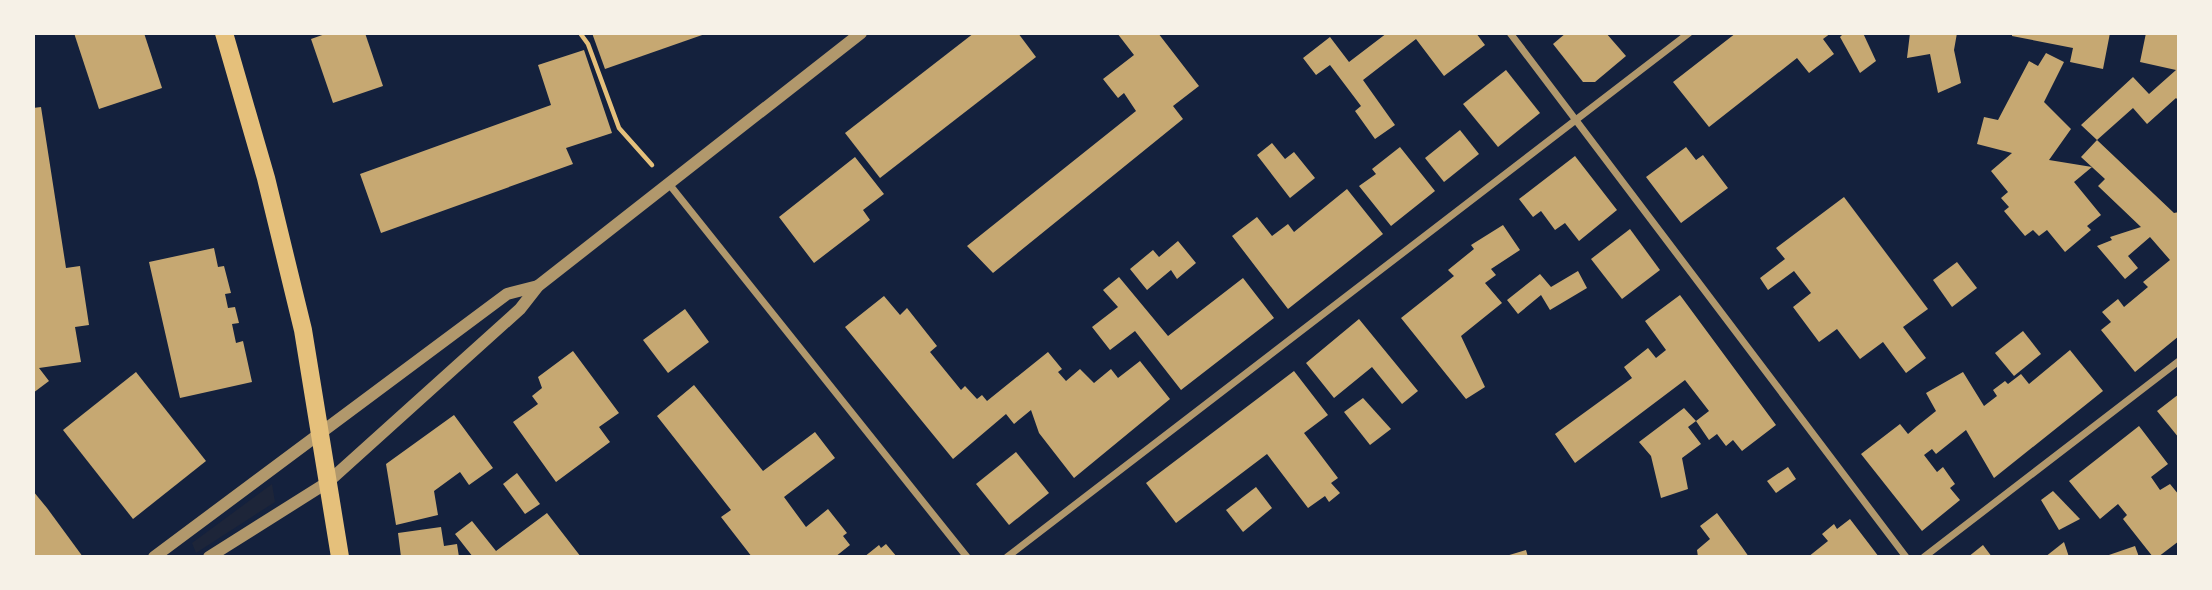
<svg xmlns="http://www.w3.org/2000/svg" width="2212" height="590" font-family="Roboto,sans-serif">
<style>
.green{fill:#1d2539}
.building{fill:#c6a872}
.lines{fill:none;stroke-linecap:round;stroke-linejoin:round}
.path{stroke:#e5c07b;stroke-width:4.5}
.minor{stroke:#b1986c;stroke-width:7}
.tertiary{stroke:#b1986c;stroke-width:12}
.primary{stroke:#e5c07b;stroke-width:18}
</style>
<rect width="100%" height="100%" fill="#14213d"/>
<polygon class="green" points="272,484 275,502 196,553 192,543"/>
<g class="building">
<polygon points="74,33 144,33 162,88 99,109"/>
<polygon points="328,33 365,33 383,86 333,103 311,39"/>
<polygon points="592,33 705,33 705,34 605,69"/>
<polygon points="974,33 1018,33 1036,57 880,178 845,133"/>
<polygon points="1117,33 1158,33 1199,86 1173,106 1183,119 993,273 967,246 1136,111 1124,93 1118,98 1103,79 1134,55"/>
<polygon points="1387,33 1476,33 1485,45 1444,76 1416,39 1363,80 1395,125 1375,139 1355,111 1361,106 1330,65 1316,75 1303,58 1330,37 1349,62"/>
<polygon points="1566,33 1606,33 1626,56 1595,82 1583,82 1553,44"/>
<polygon points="1736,33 1831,33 1823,39 1834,54 1809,73 1797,58 1709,127 1673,82"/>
<polygon points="1844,33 1863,33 1876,61 1860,73 1840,37"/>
<polygon points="1910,33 1957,33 1954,50 1961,83 1938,93 1930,54 1907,58"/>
<polygon points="2012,33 2110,33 2103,69 2070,62 2073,48 2012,36"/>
<polygon points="2146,33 2179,33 2179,101 2176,98 2147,124 2133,108 2097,140 2081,125 2133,77 2149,94 2176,70 2140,62"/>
<polygon points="584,50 612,133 566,148 573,164 381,233 360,174 551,105 538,65"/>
<polygon points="2046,53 2064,62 2044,102 2071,129 2049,160 2092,167 2074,182 2101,215 2087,226 2091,230 2065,252 2047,230 2039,236 2033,230 2025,236 2004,211 2009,207 2001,198 2008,192 1991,171 2012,153 1977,144 1984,117 1998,120 2029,61 2038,66"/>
<polygon points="1506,70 1540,113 1498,147 1463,104"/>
<polygon points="41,107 66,268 80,266 89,325 75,327 81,362 39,368 49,381 33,393 33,108"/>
<polygon points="1460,130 1479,154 1444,182 1425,158"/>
<polygon points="2097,140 2174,213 2179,212 2179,336 2135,372 2101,330 2111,322 2102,312 2118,299 2124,307 2148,287 2143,282 2170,260 2150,237 2128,256 2138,268 2125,279 2097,246 2112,240 2110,237 2141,227 2098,186 2105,179 2081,157"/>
<polygon points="1272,143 1285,159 1294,152 1315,178 1290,198 1257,155"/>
<polygon points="1400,147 1435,191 1391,226 1359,186 1376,174 1372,169"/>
<polygon points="1686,147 1696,160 1703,155 1728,188 1681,223 1646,177"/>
<polygon points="1575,156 1617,210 1579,241 1565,223 1555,230 1541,211 1533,217 1519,199"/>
<polygon points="855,157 884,194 863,210 870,220 814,263 779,217"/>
<polygon points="1347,189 1383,234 1288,309 1232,236 1257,217 1272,236 1288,224 1294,232"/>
<polygon points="1844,197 1928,309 1903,327 1926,358 1906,373 1883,342 1860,359 1837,329 1819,342 1793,307 1811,293 1794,271 1768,290 1760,278 1785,259 1776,248"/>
<polygon points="1503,225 1520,250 1491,269 1496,275 1485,283 1502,303 1461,336 1485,387 1466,399 1401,318 1454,276 1448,270 1474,249 1471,245"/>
<polygon points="1630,229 1660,270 1622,299 1591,259"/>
<polygon points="1178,241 1196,263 1177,279 1171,270 1147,290 1130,269 1153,250 1159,257"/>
<polygon points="214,248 218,267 224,266 231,293 225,294 228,308 235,307 239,323 232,324 236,343 243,341 252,382 180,398 149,262"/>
<polygon points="1957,262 1977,288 1952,307 1933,280"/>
<polygon points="1578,271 1587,288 1550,310 1541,295 1518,314 1507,300 1540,274 1551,287"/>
<polygon points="1119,277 1168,336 1243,278 1274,318 1181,390 1135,331 1110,350 1092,327 1118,307 1103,290"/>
<polygon points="1680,295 1776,425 1742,451 1733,440 1726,446 1717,434 1709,440 1696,421 1709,411 1685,380 1575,463 1555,434 1632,378 1624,367 1648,348 1656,358 1666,350 1645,321"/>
<polygon points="884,296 900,315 907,308 937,346 930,352 961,390 965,386 977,399 982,395 987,401 1048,352 1062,369 1058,372 1066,381 1080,369 1094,383 1111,369 1118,378 1140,361 1170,399 1074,478 1039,433 1031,410 1014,424 1006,414 953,459 845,327"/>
<polygon points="685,309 709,342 668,373 643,340"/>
<polygon points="1359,319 1418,391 1402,404 1372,367 1334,398 1306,363"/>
<polygon points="2023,331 2041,354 2014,376 1995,353"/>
<polygon points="2070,350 2103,391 1994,478 1966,430 1936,454 1932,449 1924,455 1937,472 1943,467 1955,484 1950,488 1960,500 1922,531 1861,454 1900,424 1908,434 1916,427 1936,411 1926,393 1963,372 1984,406 1997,396 1993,390 2005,381 2008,384 2021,374 2029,384"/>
<polygon points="573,351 619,413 599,427 610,442 556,482 513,422 538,404 532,396 542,388 538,377"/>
<polygon points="1294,371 1328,415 1304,433 1338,478 1331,483 1340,493 1329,502 1325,496 1308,508 1267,454 1176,523 1146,483"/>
<polygon points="136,372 206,461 133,519 63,430"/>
<polygon points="694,385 763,471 815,432 835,458 784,497 806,527 828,509 847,533 843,536 850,545 835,557 752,557 721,517 731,510 657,416"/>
<polygon points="2179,394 2179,438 2157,411"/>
<polygon points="1363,398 1391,429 1370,445 1344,412"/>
<polygon points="1684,408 1696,421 1688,427 1701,444 1682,458 1688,489 1661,498 1651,456 1639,442"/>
<polygon points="454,415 493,468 469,485 460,472 434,491 438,515 396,525 386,464"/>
<polygon points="2139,426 2168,464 2151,477 2160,490 2170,484 2179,495 2179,541 2158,557 2153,557 2123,519 2127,515 2118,504 2100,519 2069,481"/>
<polygon points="1016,452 1049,493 1009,525 976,484"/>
<polygon points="1788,467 1796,479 1776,493 1767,481"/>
<polygon points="517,473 540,504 525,514 503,484"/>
<polygon points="1256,487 1272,508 1243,532 1226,510"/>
<polygon points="33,491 47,508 83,557 33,557"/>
<polygon points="2053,491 2080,519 2059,530 2041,500"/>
<polygon points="547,513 581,557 473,557 455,534 472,521 496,551"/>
<polygon points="1717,513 1742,547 1749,557 1698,557 1697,550 1710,539 1700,526"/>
<polygon points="1850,519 1879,557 1808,557 1828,541 1822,534 1834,524 1837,529"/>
<polygon points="441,527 444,546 457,544 459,557 401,557 398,533"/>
<polygon points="2064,542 2069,557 2045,557"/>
<polygon points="886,544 897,557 864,557 879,545 881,548"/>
<polygon points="1983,545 1992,557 1968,557"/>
<polygon points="2135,546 2139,557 2106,557 2106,556"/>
<polygon points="1526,550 1528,557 1506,557 1506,556"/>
</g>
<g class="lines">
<polyline class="path" points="580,33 588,44 619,128 652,165"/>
<g class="minor">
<polyline points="1510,33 1906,557"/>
<polyline points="669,184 967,557"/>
<polyline points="1007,557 1689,33"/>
<polyline points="1924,557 2179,361"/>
</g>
<g class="tertiary">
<polyline points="154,557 507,294 538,286"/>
<polyline points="209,557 328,482 520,309 538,286 861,33"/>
</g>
<polyline class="primary" points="224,33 266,178 303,330 340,557"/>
</g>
<rect width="2212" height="590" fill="none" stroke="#f6f1e7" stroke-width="70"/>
</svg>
